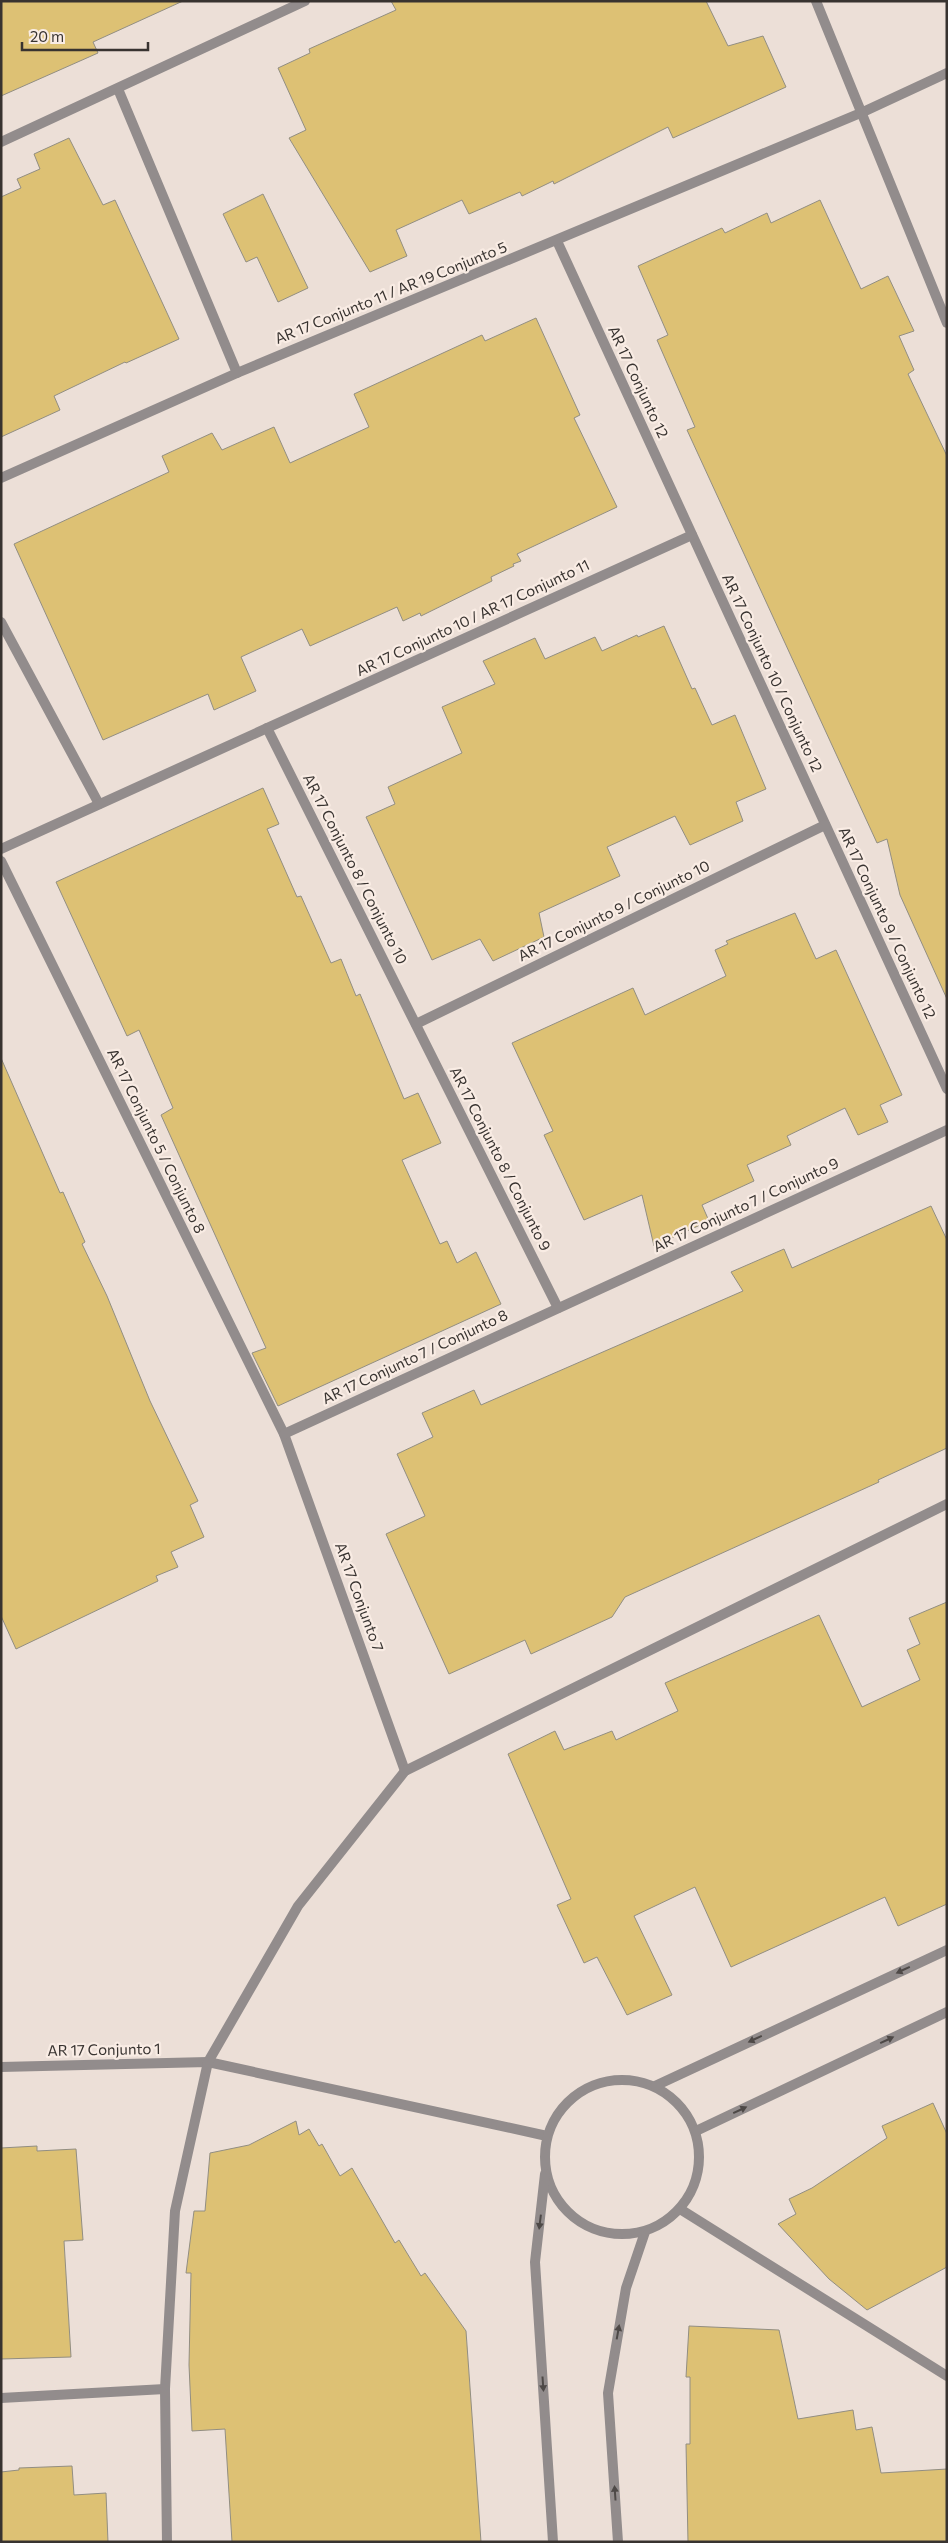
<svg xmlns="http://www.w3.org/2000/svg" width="948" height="2543" font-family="Commissioner,sans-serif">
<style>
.building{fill:#ddc174;stroke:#928e82}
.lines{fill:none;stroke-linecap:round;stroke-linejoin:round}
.minor{stroke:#928c8c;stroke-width:10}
.tertiary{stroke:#928c8c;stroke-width:10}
.oneway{fill:#4e4947}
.labels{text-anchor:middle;stroke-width:4.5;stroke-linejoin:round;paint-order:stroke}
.street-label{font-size:15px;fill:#383330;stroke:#f9ece4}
</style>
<rect width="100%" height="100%" fill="#ecdfd7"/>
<g class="building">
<polygon points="1,1 183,1 93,42 98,53 1,96"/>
<polygon points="391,1 706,1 728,46 763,36 786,87 673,138 668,127 554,184 553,181 522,196 520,192 469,214 462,200 396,230 407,256 370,272 289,138 306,130 278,68 310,53 309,49 396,10"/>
<polygon points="69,138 103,205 115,200 179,339 126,363 125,362 54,396 60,410 1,437 1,197 21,188 17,179 40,169 34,154"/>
<polygon points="263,194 308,288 278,302 257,257 246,262 223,214"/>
<polygon points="820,200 861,289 888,276 914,331 899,336 914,370 908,374 947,456 947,999 900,895 887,839 877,843 687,430 695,427 657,340 668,335 638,266 722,228 725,233 767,213 771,223"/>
<polygon points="536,318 580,415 574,418 617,507 517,554 521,561 513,564 514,566 491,577 492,581 421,616 420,613 403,621 397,607 310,646 302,629 241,657 256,691 214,710 208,694 103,740 14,544 169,472 162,456 212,433 222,450 274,427 290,463 369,427 354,394 482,335 485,341"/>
<polygon points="664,626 692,689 695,688 712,725 735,715 766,789 736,802 743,821 690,845 675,816 607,847 620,876 539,913 544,937 493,961 480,939 432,960 366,817 395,804 388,787 462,753 442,707 495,684 483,661 535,638 545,659 595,637 602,651 637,635 638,637"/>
<polygon points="263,788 279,824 267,829 297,897 301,896 331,963 341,959 356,996 360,994 404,1099 418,1093 441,1143 402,1160 440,1244 447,1241 457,1263 476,1252 501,1304 278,1406 252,1353 266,1348 161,1115 173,1108 139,1030 127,1036 56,882"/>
<polygon points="795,913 816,959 836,950 902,1095 880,1105 888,1122 858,1135 845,1108 787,1136 791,1145 747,1165 754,1181 702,1205 709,1221 654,1246 642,1195 584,1220 544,1135 553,1131 512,1043 633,988 645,1015 726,976 715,950 728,944 726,941"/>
<polygon points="1,1058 60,1193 63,1192 85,1242 82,1244 107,1296 150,1401 198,1501 190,1505 204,1537 171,1552 178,1567 156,1576 158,1581 16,1649 1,1616"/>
<polygon points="931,1206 947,1240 947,1448 878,1480 879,1482 625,1597 612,1617 531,1654 525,1640 449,1674 386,1534 425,1516 397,1454 433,1437 422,1413 474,1390 481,1405 743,1291 731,1272 784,1249 792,1268"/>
<polygon points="947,1602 947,1904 898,1926 885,1897 731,1967 695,1887 634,1916 672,1995 627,2015 597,1957 584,1963 557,1905 571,1899 508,1754 555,1731 564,1750 612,1731 616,1740 678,1711 665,1683 819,1615 862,1707 920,1680 907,1650 920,1644 909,1618"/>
<polygon points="933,2103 947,2134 947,2267 867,2310 829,2279 778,2224 796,2214 789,2199 812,2188 887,2138 882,2126"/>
<polygon points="296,2121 299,2135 309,2129 319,2146 322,2144 340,2176 352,2168 395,2243 399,2240 421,2276 425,2273 466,2331 481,2542 232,2542 225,2429 192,2431 189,2365 191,2273 186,2273 194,2211 205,2211 210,2153 249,2145"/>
<polygon points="37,2146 37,2151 76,2149 83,2240 64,2241 71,2357 1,2359 1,2148"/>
<polygon points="689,2326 779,2330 798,2419 853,2410 856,2430 872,2427 881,2473 947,2469 947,2542 688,2542 686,2444 690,2444 690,2377 686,2377"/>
<polygon points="72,2466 74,2495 106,2493 108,2542 1,2542 1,2472 19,2470 19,2468"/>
</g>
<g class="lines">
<g class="minor">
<polyline points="118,89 237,373"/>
<polyline points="1,142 305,1"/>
<polyline points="557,241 947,1089"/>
<polyline points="1,478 237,373 863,112 947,73"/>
<polyline points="1,622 99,804"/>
<polyline points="267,728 558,1308"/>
<polyline points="1,849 692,535"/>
<polyline points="1,861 284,1434 405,1771"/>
<polyline points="416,1024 825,825"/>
<polyline points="284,1434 947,1130"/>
<polyline points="1,2067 208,2062 547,2136"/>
<polyline points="680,2209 947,2376"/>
<polyline points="1,2398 165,2389"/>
<polyline points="167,2542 165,2389 175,2211 208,2062 298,1906 405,1771 947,1504"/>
</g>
<g class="tertiary">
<polyline points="816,1 947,323"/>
<circle cx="622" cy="2157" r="77"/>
<polyline points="655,2086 947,1950"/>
<polyline points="696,2131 947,2012"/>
<polyline points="545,2174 535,2262 553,2542"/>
<polyline points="618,2542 608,2393 626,2288 645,2232"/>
</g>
</g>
<defs><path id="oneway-solid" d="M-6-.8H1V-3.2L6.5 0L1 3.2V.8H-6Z" transform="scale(1.25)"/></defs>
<g class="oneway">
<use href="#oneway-solid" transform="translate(903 1970) rotate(155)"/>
<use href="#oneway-solid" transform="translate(755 2039) rotate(155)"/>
<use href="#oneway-solid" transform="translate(887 2040) rotate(-25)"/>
<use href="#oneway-solid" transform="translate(740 2110) rotate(-25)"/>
<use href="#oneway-solid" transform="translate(540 2222) rotate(97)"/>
<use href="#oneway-solid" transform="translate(618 2332) rotate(-80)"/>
<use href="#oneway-solid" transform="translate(543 2384) rotate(86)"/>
<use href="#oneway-solid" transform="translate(615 2493) rotate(-94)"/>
</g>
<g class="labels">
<g class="street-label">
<text transform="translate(391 293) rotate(-22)" y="5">AR 17 Conjunto 11 / AR 19 Conjunto 5</text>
<text transform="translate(638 382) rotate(65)" y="5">AR 17 Conjunto 12</text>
<text transform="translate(473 618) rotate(-25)" y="5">AR 17 Conjunto 10 / AR 17 Conjunto 11</text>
<text transform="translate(772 673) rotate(65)" y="5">AR 17 Conjunto 10 / Conjunto 12</text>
<text transform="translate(355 869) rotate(63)" y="5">AR 17 Conjunto 8 / Conjunto 10</text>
<text transform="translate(614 911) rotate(-26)" y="5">AR 17 Conjunto 9 / Conjunto 10</text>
<text transform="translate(887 923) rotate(65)" y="5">AR 17 Conjunto 9 / Conjunto 12</text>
<text transform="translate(156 1141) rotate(64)" y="5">AR 17 Conjunto 5 / Conjunto 8</text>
<text transform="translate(500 1159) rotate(63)" y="5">AR 17 Conjunto 8 / Conjunto 9</text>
<text transform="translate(746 1205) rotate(-25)" y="5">AR 17 Conjunto 7 / Conjunto 9</text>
<text transform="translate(415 1357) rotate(-25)" y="5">AR 17 Conjunto 7 / Conjunto 8</text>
<text transform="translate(359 1597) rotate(70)" y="5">AR 17 Conjunto 7</text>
<text transform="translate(104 2050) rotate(-1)" y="5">AR 17 Conjunto 1</text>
</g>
</g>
<rect width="948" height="2543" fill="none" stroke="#383330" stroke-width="5"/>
<path d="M22 42v8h126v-8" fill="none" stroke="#383330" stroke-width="2.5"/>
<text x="30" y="42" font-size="15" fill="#383330" stroke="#f9ece4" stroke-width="4" paint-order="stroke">20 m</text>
</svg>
